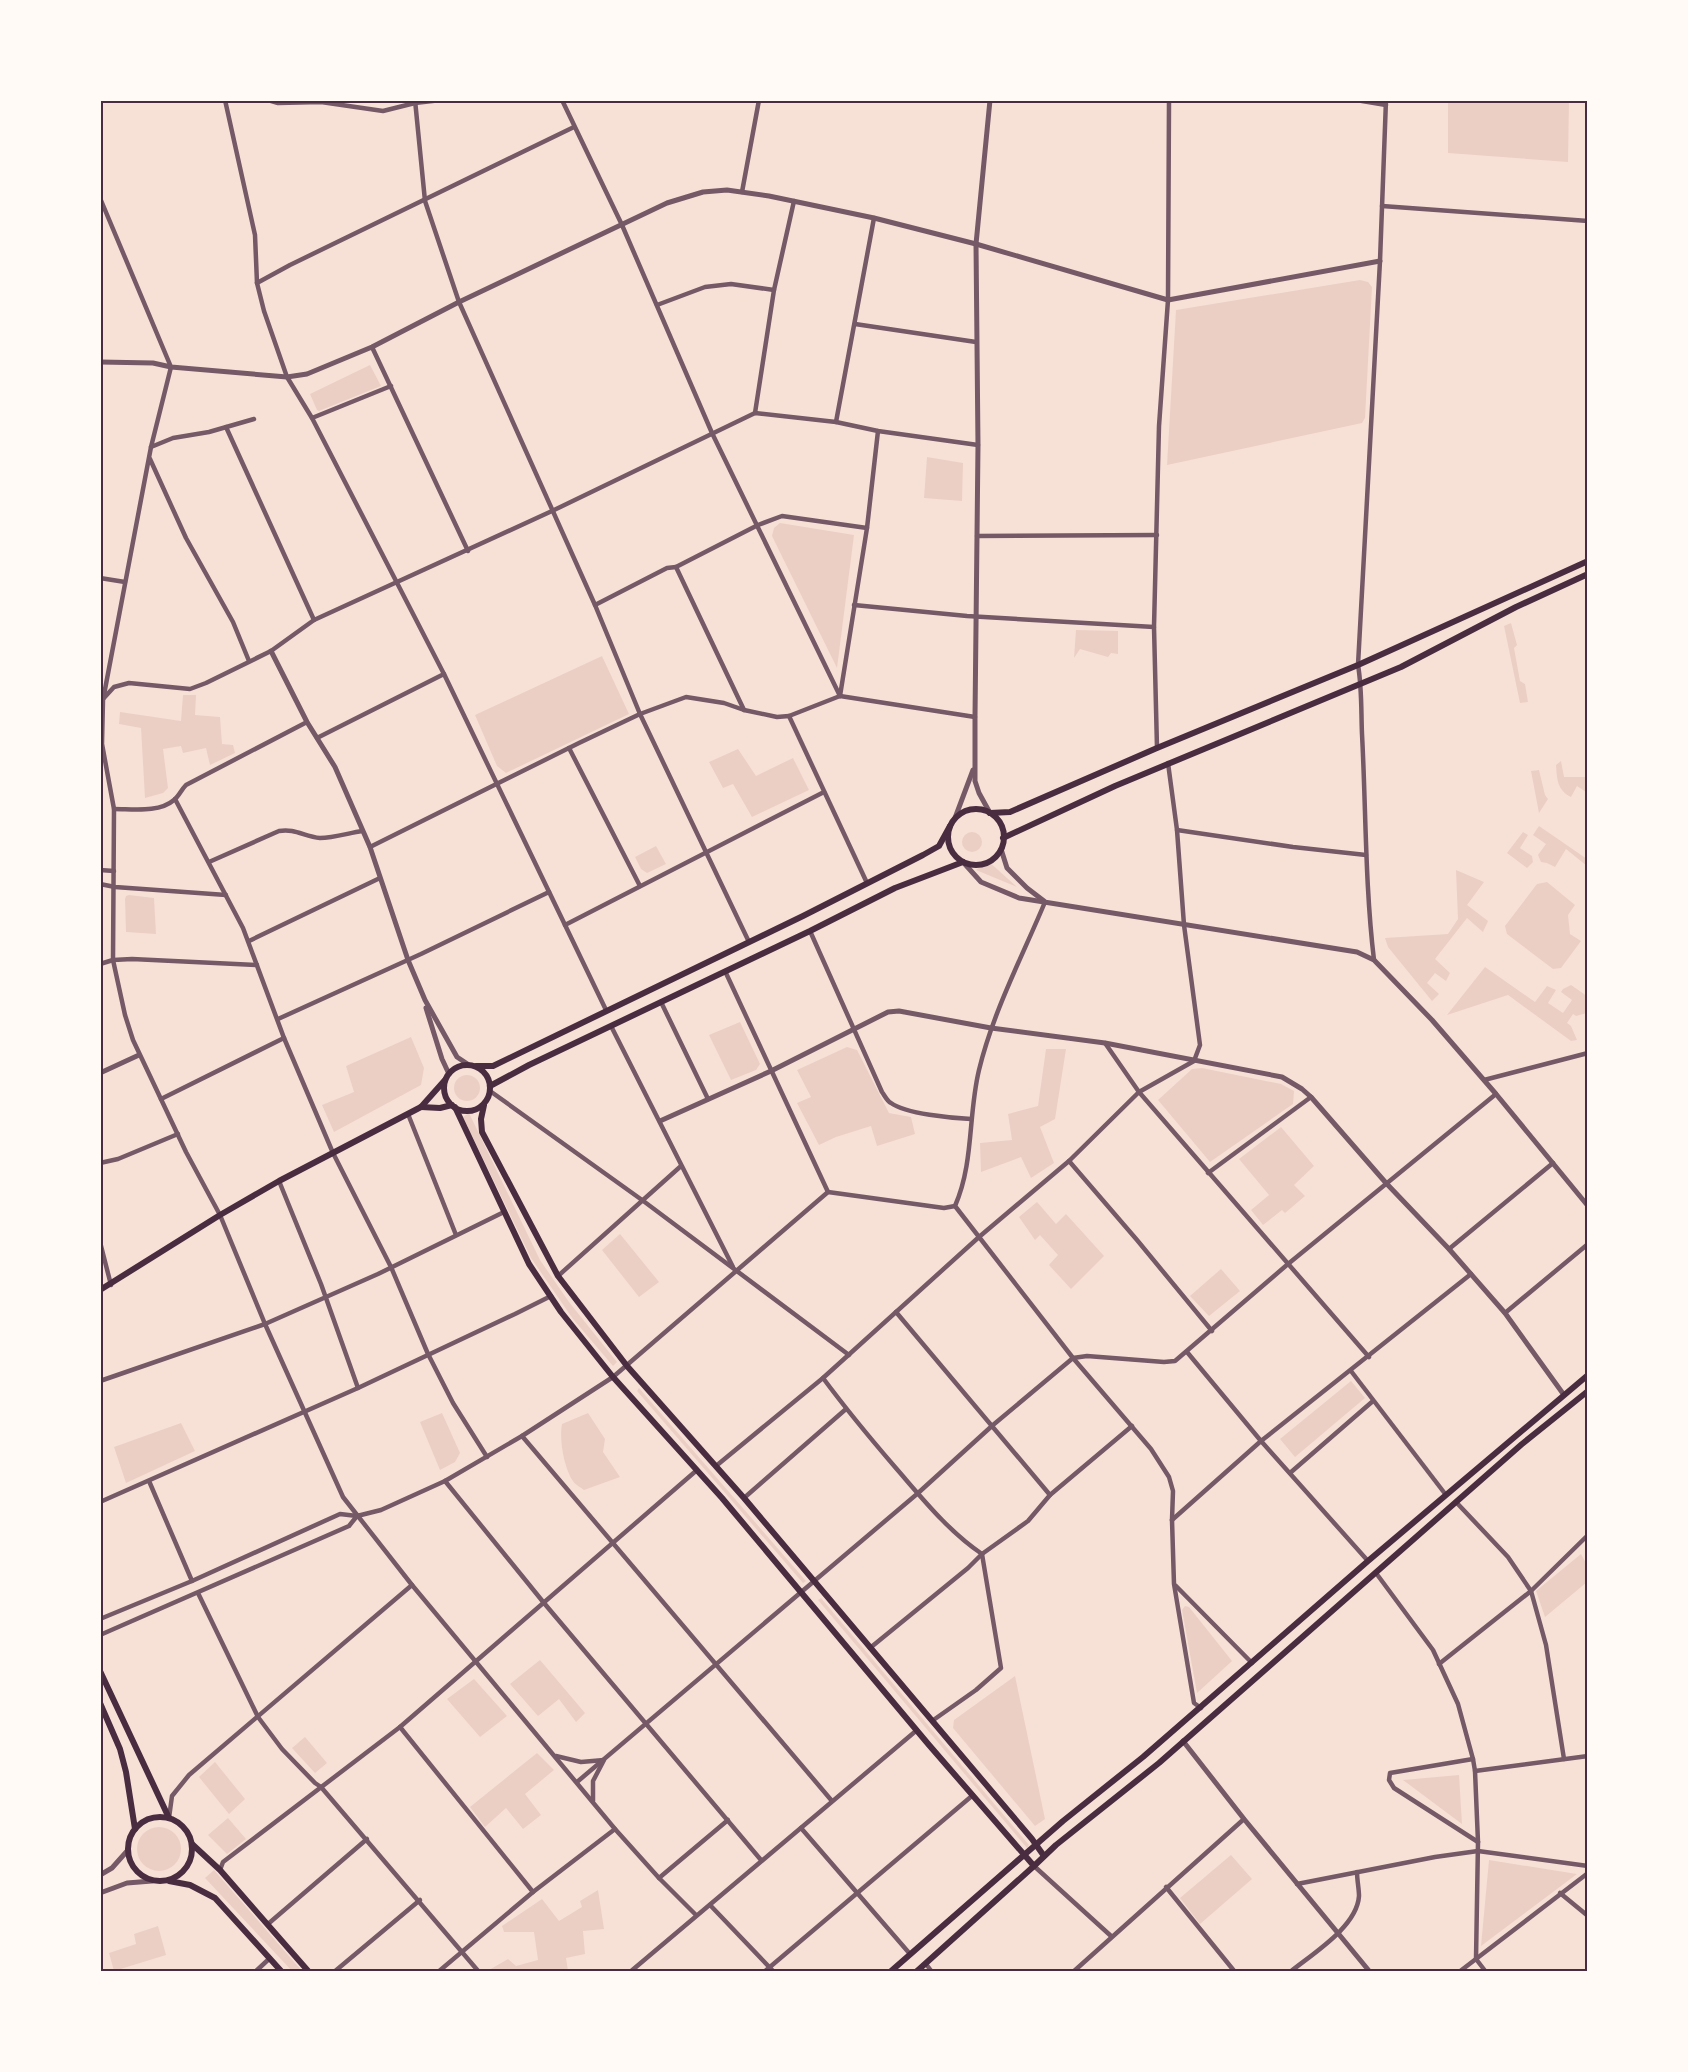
<svg xmlns="http://www.w3.org/2000/svg" width="1688" height="2072" font-family="'Varela Round',sans-serif">
<style>
.green{fill:#ebcfc5}
.lines{fill:none;stroke-linecap:round;stroke-linejoin:round}
.minor{stroke:#755966;stroke-width:4.5}
.tertiary{stroke:#755966;stroke-width:5}
.secondary{stroke:#4a2c40;stroke-width:6}
.neatline{fill:none;stroke:#4a2c40;stroke-width:2}
</style>
<rect width="100%" height="100%" fill="#f7e1d7"/>
<g class="green">
<polygon points="1448,101 1569,101 1568,162 1448,153"/>
<polygon points="1360,280 1368,282 1372,287 1365,418 1362,423 1167,465 1176,310"/>
<polygon points="370,365 381,386 319,411 317,410 310,394"/>
<polygon points="927,457 963,463 962,501 924,498"/>
<polygon points="780,523 854,535 837,668 772,536 774,528"/>
<polygon points="1511,623 1517,645 1514,648 1520,681 1525,684 1528,702 1520,703 1504,626"/>
<polygon points="1076,630 1118,631 1118,654 1111,653 1108,657 1080,649 1074,658"/>
<polygon points="602,656 629,714 506,773 497,766 475,715"/>
<polygon points="183,695 196,695 195,715 220,717 222,744 233,745 235,753 210,765 206,748 183,753 181,746 163,749 168,788 163,793 145,798 141,728 119,724 120,712 181,721"/>
<polygon points="738,749 756,776 793,758 809,790 752,817 733,784 723,788 709,762"/>
<path d="M1561 761 1564 777H1587L1586 792 1577 786 1571 797C1557 790 1557 779 1556 765Z"/>
<polygon points="1539,770 1545,795 1548,799 1539,813 1531,771"/>
<polygon points="1539,826 1587,859 1587,866 1566,849 1555,867 1547,863 1541,862 1538,855 1546,844 1533,835"/>
<circle cx="972" cy="842" r="10"/>
<polygon points="1523,832 1528,835 1520,848 1532,856 1533,862 1527,868 1507,853"/>
<polygon points="656,846 666,864 647,873 641,869 635,857"/>
<polygon points="988,861 1017,887 976,870"/>
<polygon points="1456,870 1484,882 1467,905 1488,921 1483,932 1467,918 1435,959 1450,973 1446,981 1435,973 1427,983 1439,994 1432,1001 1388,947 1385,938 1448,934 1458,919"/>
<polygon points="1547,882 1575,905 1568,915 1570,934 1581,941 1561,968 1553,969 1507,934 1505,926 1537,884"/>
<polygon points="129,895 154,898 156,934 126,932 125,899 126,896"/>
<polygon points="1485,967 1535,1002 1547,986 1556,990 1548,1003 1563,1013 1572,1000 1561,992 1563,989 1571,985 1587,996 1587,1013 1576,1016 1573,1014 1567,1023 1571,1026 1577,1040 1571,1041 1508,995 1447,1015"/>
<polygon points="740,1022 760,1064 756,1070 731,1080 709,1035"/>
<polygon points="411,1037 424,1068 421,1085 334,1132 322,1105 354,1092 346,1066"/>
<polygon points="847,1047 857,1050 889,1113 911,1117 915,1134 877,1146 871,1126 836,1137 819,1145 797,1103 811,1097 797,1070"/>
<polygon points="1046,1049 1066,1049 1055,1119 1040,1127 1054,1163 1031,1178 1021,1157 981,1172 980,1143 1012,1140 1008,1114 1038,1106"/>
<polygon points="1202,1068 1281,1084 1294,1091 1293,1104 1210,1162 1158,1100 1192,1069"/>
<circle cx="467" cy="1088" r="13"/>
<polygon points="469,1113 540,1260 569,1302 617,1362 613,1366 573,1319 531,1258 463,1117"/>
<polygon points="1281,1127 1314,1166 1294,1185 1305,1196 1285,1213 1282,1210 1263,1225 1251,1210 1269,1195 1239,1159"/>
<polygon points="1037,1202 1056,1224 1066,1214 1104,1256 1071,1289 1049,1265 1058,1255 1040,1235 1035,1240 1019,1217"/>
<polygon points="620,1234 659,1282 639,1297 602,1250"/>
<polygon points="1221,1269 1240,1291 1209,1316 1190,1296"/>
<polygon points="1351,1381 1365,1398 1295,1457 1280,1439"/>
<polygon points="639,1388 806,1581 803,1583 637,1391"/>
<polygon points="442,1413 460,1453 455,1462 440,1470 420,1422"/>
<path d="M588 1413 605 1439 603 1452 620 1477 584 1490C581 1487 575 1485 573 1481 564 1468 559 1439 562 1424Z"/>
<polygon points="181,1423 195,1451 126,1483 114,1447"/>
<polygon points="1581,1554 1587,1565 1587,1582 1545,1617 1536,1591"/>
<polygon points="821,1598 1029,1845 1027,1848 818,1600"/>
<polygon points="1185,1606 1189,1607 1232,1661 1197,1693 1182,1610"/>
<polygon points="540,1660 585,1713 576,1722 559,1699 538,1716 510,1684"/>
<polygon points="1015,1676 1045,1819 1035,1826 953,1728 954,1720"/>
<polygon points="474,1679 507,1716 480,1737 447,1699"/>
<polygon points="305,1737 327,1763 315,1773 292,1748"/>
<polygon points="537,1753 554,1770 525,1794 541,1815 523,1829 506,1808 485,1827 470,1807"/>
<polygon points="215,1762 245,1799 229,1814 199,1777"/>
<polygon points="1459,1775 1462,1824 1403,1780"/>
<polygon points="228,1818 246,1839 227,1854 208,1835"/>
<circle cx="159" cy="1849" r="22"/>
<polygon points="1231,1855 1252,1879 1200,1924 1180,1898"/>
<polygon points="1489,1860 1577,1874 1481,1946"/>
<polygon points="214,1870 302,1971 292,1971 205,1878"/>
<polygon points="598,1890 604,1929 583,1931 585,1954 566,1958 568,1971 490,1972 489,1970 508,1959 516,1966 538,1960 534,1932 504,1932 502,1926 542,1899 559,1921 582,1907 580,1901"/>
<polygon points="158,1926 166,1955 114,1971 109,1953 136,1944 134,1934"/>
</g>
<g class="lines">
<g class="minor">
<polyline points="225,100 255,235 257,283 264,311 287,377 312,418 444,674 606,1010"/>
<polyline points="268,100 278,103 321,102 383,111 415,103 441,100"/>
<polyline points="415,100 425,201 459,302 595,605 640,714 749,942"/>
<polyline points="562,100 622,225 712,433 840,696"/>
<polyline points="1356,100 1386,105"/>
<polyline points="742,192 759,100"/>
<polyline points="100,198 171,367 151,447 103,700 102,744 114,809 113,960 125,1015 133,1040 186,1152 220,1215 265,1324 343,1497 412,1585 615,1829 659,1878 696,1915"/>
<polyline points="1382,206 1588,221"/>
<polyline points="257,283 290,265 574,127"/>
<polyline points="657,305 705,287 731,284 774,290"/>
<polyline points="855,324 976,342"/>
<polyline points="372,347 468,551"/>
<polyline points="755,413 774,290 794,201"/>
<polyline points="312,418 391,386"/>
<polyline points="836,422 874,218"/>
<polyline points="226,427 314,620"/>
<polyline points="151,447 173,438 209,432 254,419"/>
<polyline points="150,459 186,538 233,622 249,661"/>
<polyline points="977,536 1157,535"/>
<polyline points="676,567 758,525 782,516 867,528"/>
<polyline points="100,578 125,582"/>
<polyline points="595,605 667,568 676,567 744,710"/>
<polyline points="854,605 967,616 1154,627"/>
<polyline points="840,696 867,528 878,431"/>
<polyline points="103,699 114,687 129,683 190,689 206,683 271,651 314,620 552,511 755,413 836,422 878,431 978,445"/>
<polyline points="789,716 867,883"/>
<polyline points="317,738 444,674"/>
<polyline points="569,748 640,886"/>
<polyline points="1157,748 1154,627 1159,426 1168,300 1169,100"/>
<polyline points="175,799 243,928 284,1038 333,1153 391,1267 428,1354 453,1403 487,1457"/>
<path d="M114 809C133 809 159 813 174 800 179 796 181 790 186 785L307 722"/>
<polyline points="1177,830 1293,847 1366,855"/>
<polyline points="370,847 579,743 640,714 686,697 724,703 744,710 777,717 789,716 840,696 975,717"/>
<path d="M209 862 279 831C295 828 305 837 320 838 333 838 349 833 362 831"/>
<polyline points="100,870 114,871"/>
<polyline points="100,884 115,887 226,895"/>
<path d="M1045 902C1022 957 993 1012 979 1070 968 1115 974 1163 955 1206L1073 1358 1151 1449 1169 1477 1173 1491 1172 1520 1174 1584 1194 1703 1201 1708"/>
<polyline points="565,925 824,792"/>
<path d="M810 931 882 1092C885 1096 887 1101 891 1103 906 1114 952 1118 971 1119"/>
<polyline points="249,941 380,878"/>
<path d="M1374 960C1365 885 1366 809 1362 734 1361 711 1362 688 1358 665L1380 261 1386 100"/>
<polyline points="100,964 113,960 132,959 257,965"/>
<polyline points="725,971 828,1192"/>
<polyline points="661,1002 708,1099"/>
<polyline points="278,1019 421,954 549,892"/>
<polyline points="611,1026 733,1267"/>
<polyline points="1105,1043 1139,1092 1369,1357"/>
<polyline points="1484,1080 1588,1053"/>
<polyline points="490,1091 642,1200 849,1355"/>
<polyline points="161,1099 284,1038"/>
<polyline points="408,1114 456,1235"/>
<polyline points="1069,1161 1137,1240 1212,1331"/>
<polyline points="100,1163 118,1159 178,1134"/>
<polyline points="1208,1173 1311,1097"/>
<polyline points="279,1181 321,1284 358,1388"/>
<polyline points="100,1242 111,1285"/>
<polyline points="1449,1249 1553,1163"/>
<polyline points="558,1276 681,1166"/>
<polyline points="896,1312 1050,1495"/>
<polyline points="1505,1313 1588,1244"/>
<polyline points="1187,1352 1261,1441 1368,1561"/>
<polyline points="1351,1371 1446,1495"/>
<path d="M823 1378C846 1409 870 1438 895 1467 922 1498 948 1531 982 1554L1001 1668 976 1690 932 1721"/>
<polyline points="100,1381 265,1324 378,1274 504,1212"/>
<polyline points="522,1436 832,1801"/>
<polyline points="716,1466 823,1378 979,1237 1069,1161 1139,1092 1194,1061 1200,1045 1184,925 1177,830 1168,763"/>
<polyline points="1290,1473 1373,1401"/>
<polyline points="149,1481 192,1581"/>
<polyline points="445,1481 544,1603 761,1860"/>
<polyline points="744,1498 846,1409"/>
<polyline points="100,1502 358,1388 515,1314 551,1296"/>
<polyline points="1456,1502 1508,1557 1531,1591 1546,1645 1564,1759"/>
<polyline points="1172,1520 1261,1441 1471,1274"/>
<polyline points="1376,1573 1433,1650 1458,1704 1473,1759 1475,1771 1478,1842 1476,1959 1486,1972"/>
<polyline points="1176,1586 1252,1663"/>
<polyline points="198,1593 258,1717 282,1749 315,1783 321,1787 479,1972"/>
<polyline points="100,1619 192,1581 340,1514 357,1516 381,1510 445,1481 522,1436 613,1377 828,1192 944,1208 955,1206"/>
<polyline points="100,1635 349,1526 357,1516"/>
<polyline points="870,1648 968,1568 982,1554 1028,1521 1050,1495 1132,1426"/>
<polyline points="1439,1664 1531,1591 1588,1535"/>
<polyline points="400,1727 533,1892"/>
<polyline points="556,1756 581,1762 604,1760 593,1781 593,1801"/>
<polyline points="1473,1759 1390,1773 1389,1780 1394,1788 1478,1842"/>
<polyline points="1475,1771 1588,1756"/>
<polyline points="577,1782 917,1494 993,1425 1073,1358 1087,1356 1164,1362 1175,1361 1288,1264 1496,1094"/>
<polyline points="169,1818 172,1796 189,1775 412,1585"/>
<polyline points="801,1828 910,1954"/>
<polyline points="1034,1866 1111,1936"/>
<polyline points="220,1870 223,1862 400,1727 697,1470"/>
<polyline points="659,1878 728,1820"/>
<polyline points="1297,1884 1435,1857 1478,1851 1588,1866"/>
<polyline points="1166,1887 1235,1972"/>
<polyline points="1560,1893 1588,1916"/>
<polyline points="710,1905 774,1972"/>
<polyline points="268,1924 367,1839"/>
<polyline points="926,1964 932,1972"/>
<polyline points="255,1972 270,1958"/>
<polyline points="334,1972 420,1900"/>
<polyline points="438,1972 533,1892 615,1829"/>
<polyline points="630,1972 917,1730"/>
<polyline points="764,1972 973,1795"/>
<polyline points="1073,1972 1244,1819"/>
<path d="M1290 1972C1312 1954 1357 1927 1359 1896 1359 1889 1357 1880 1357 1872"/>
<polyline points="1459,1972 1588,1873"/>
</g>
<g class="tertiary">
<polyline points="100,362 153,363 171,367 287,377 307,374 372,347 459,302 667,203 703,192 727,190 769,196 874,218 976,244 1168,300 1380,261"/>
<polyline points="271,651 307,722 335,767 370,847 408,960 425,1000 457,1057 469,1065"/>
<polyline points="990,813 979,793 975,781 975,717 978,445 976,244 990,100"/>
<polyline points="955,818 973,770"/>
<polyline points="1001,849 1007,868 1027,888 1044,901"/>
<polyline points="963,862 981,882 1019,898 1357,952 1374,960 1432,1020 1496,1094 1588,1206"/>
<polyline points="426,1008 442,1059 449,1074"/>
<polyline points="100,1073 139,1055"/>
<polyline points="660,1121 771,1071 888,1012 899,1011 991,1028 1105,1043 1282,1077 1302,1089 1311,1097 1386,1183 1449,1249 1505,1313 1564,1395"/>
<polyline points="1183,1741 1244,1819 1370,1972"/>
<polyline points="100,1875 112,1868 128,1850"/>
<polyline points="100,1893 127,1883 152,1881"/>
</g>
<g class="secondary">
<circle cx="976" cy="837" r="28"/>
<polyline points="990,813 1010,812 1157,748 1358,665 1588,561"/>
<polyline points="1003,838 1115,786 1401,667 1516,607 1588,574"/>
<circle cx="467" cy="1088" r="23"/>
<polyline points="476,1066 493,1066 803,916 923,855 939,846 950,826"/>
<polyline points="490,1086 529,1065 810,931 895,888 963,862"/>
<polyline points="484,1105 481,1119 482,1132 558,1276 627,1366 744,1498 1032,1839 1044,1856"/>
<polyline points="421,1107 440,1108 452,1105"/>
<polyline points="455,1107 529,1264 561,1312 613,1377 722,1498 929,1745 1034,1866"/>
<polyline points="100,1290 220,1215 279,1181 421,1107 445,1080"/>
<polyline points="100,1671 169,1818"/>
<polyline points="100,1703 120,1749 126,1772 135,1829"/>
<circle cx="160" cy="1849" r="32"/>
<polyline points="192,1844 220,1870 309,1972"/>
<polyline points="169,1881 190,1885 215,1898 282,1972"/>
<polyline points="890,1972 1063,1821 1143,1757 1368,1561 1588,1375"/>
<polyline points="916,1972 1034,1866 1056,1845 1159,1763 1522,1444 1588,1391"/>
</g>
</g>
<rect width="1688" height="2072" fill="none" stroke="#fffaf5" stroke-width="204"/>
<rect x="102" y="102" width="1484" height="1868" class="neatline"/>
</svg>
